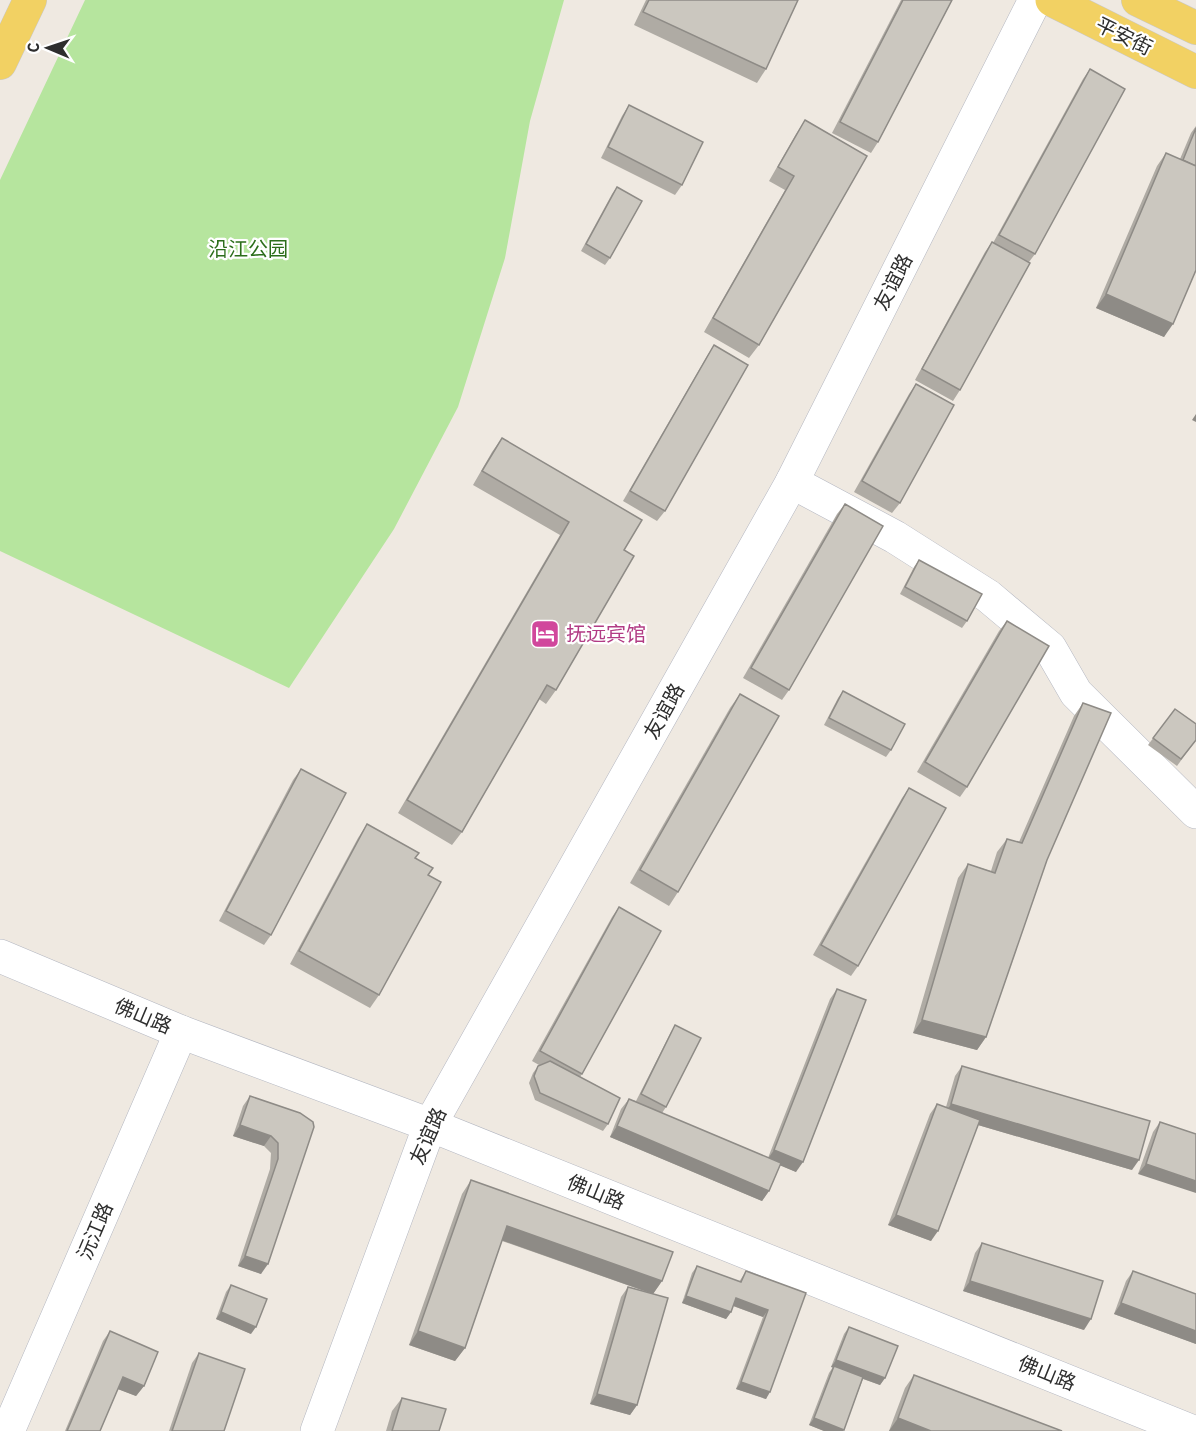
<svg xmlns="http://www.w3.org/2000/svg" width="1196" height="1431" font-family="Overpass,'Noto Sans SC',sans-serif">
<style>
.park{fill:#b6e59e}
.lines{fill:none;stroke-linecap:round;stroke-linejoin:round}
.minor-casing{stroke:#b4b7c1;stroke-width:34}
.major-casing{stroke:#c9c9c9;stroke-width:34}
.minor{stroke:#fff;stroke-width:33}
.major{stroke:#f2d163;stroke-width:33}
.wall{fill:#afaba4}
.shaded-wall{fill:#8e8b86}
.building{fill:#cbc7bf;stroke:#8e8b86;stroke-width:1.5}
.labels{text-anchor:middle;stroke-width:4.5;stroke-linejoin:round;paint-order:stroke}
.street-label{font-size:20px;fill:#2e2e2e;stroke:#fff}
.park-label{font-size:20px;fill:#2c6e1b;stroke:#fff}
.hotel-label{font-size:20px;fill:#b23c85;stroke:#fff;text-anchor:start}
</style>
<rect width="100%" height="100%" fill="#efe9e1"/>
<polygon class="park" points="85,0 564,0 530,121 505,258 458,407 394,529 289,688 0,551 0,180"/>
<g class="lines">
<g class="minor-casing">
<g id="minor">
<polyline points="792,482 895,537 988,596 1050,648 1076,693 1196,812"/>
<polyline points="0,956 181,1032 430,1125 1191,1431"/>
<polyline points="8,1431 181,1032"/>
<polyline points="317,1431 430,1125 792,482 1035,0"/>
</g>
</g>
<g class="major-casing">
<g id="major">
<polyline points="1052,0 1196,72"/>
<polyline points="1138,0 1196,28"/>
<polyline points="0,63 30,0"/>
</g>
</g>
<use href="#minor" class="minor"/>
<use href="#major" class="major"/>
</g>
<g class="wall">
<polygon points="646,0 798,0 766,69 757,83 634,25"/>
<polygon points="901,0 952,0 878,142 871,153 832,133"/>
<polygon points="1090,69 1035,254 1029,262 960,390 953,401 915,380 985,252 992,242 993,243 1083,79"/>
<polygon points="629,105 682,185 675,195 601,158 622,116"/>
<polygon points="805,120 867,156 759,345 749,358 704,332 785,190 769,181 796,134"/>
<polygon points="1196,126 1196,270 1164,337 1096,308 1157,166 1166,153 1180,159 1191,133"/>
<polygon points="617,187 610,258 605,265 581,251 612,194"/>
<polygon points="714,345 665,511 657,521 623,501 707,356"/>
<polygon points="916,384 900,503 892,513 854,492 909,394"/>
<polygon points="502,438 624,550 556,690 546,704 539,699 462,832 452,845 398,813 560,535 473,485 492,452"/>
<polygon points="845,504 789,690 782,700 743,678 837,514"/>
<polygon points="919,560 967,621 962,628 900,594 914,567"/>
<polygon points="1007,621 967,787 960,797 917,772 999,631"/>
<polygon points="843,691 891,750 886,757 824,725 838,698"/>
<polygon points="740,694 678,892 669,906 630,883 730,708"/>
<polygon points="1083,703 1047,860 986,1037 977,1050 913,1033 958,878 968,864 991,871 997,852 1007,839 1019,842 1074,716"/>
<polygon points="1175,709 1196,740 1177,766 1148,745"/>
<polygon points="301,769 271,935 264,945 219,921 293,780"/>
<polygon points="909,788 858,966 851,976 813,955 902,798"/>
<polygon points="367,824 415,858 379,995 370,1008 290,964 358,838"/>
<polygon points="619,907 582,1074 580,1077 608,1124 603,1131 535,1100 529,1083 533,1073 539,1065 532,1061 612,917"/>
<polygon points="837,989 796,1172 780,1165 769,1191 762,1201 610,1137 621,1109 629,1099 636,1101 671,1032 675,1025 666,1107 662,1113 768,1158 830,999"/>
<polygon points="962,1066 1132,1170 978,1125 931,1241 888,1225 930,1114 937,1104 946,1107 955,1076"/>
<polygon points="250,1096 300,1113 261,1274 238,1266 270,1169 271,1153 264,1146 233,1136 243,1106"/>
<polygon points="1160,1122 1196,1134 1138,1174 1153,1132"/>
<polygon points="471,1180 662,1281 653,1294 637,1405 630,1415 590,1404 621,1297 628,1287 647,1292 502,1241 465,1348 455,1361 409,1345 462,1194"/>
<polygon points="982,1243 1084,1330 963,1291 975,1253"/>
<polygon points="697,1266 739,1282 746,1271 806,1293 766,1399 736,1389 763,1317 733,1306 731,1312 726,1319 682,1303 692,1273"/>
<polygon points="1133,1271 1196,1294 1196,1344 1114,1314 1126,1281"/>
<polygon points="231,1285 251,1334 216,1319 226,1292"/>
<polygon points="849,1327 885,1378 880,1385 863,1379 843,1431 824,1431 809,1425 829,1373 833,1367 831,1367 844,1334"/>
<polygon points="110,1331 144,1386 136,1396 118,1389 100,1431 65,1431 103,1341"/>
<polygon points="199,1353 224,1431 169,1431 192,1363"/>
<polygon points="914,1375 1062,1431 889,1431 905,1388"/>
<polygon points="402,1398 439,1431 386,1431 392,1411"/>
</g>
<g class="shaded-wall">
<polygon points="1106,294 1173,324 1164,337 1096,308"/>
<polygon points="1196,414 1196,422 1192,420"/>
<polygon points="922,1020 986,1037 977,1050 913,1033"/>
<polygon points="951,1104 1139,1160 1132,1170 944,1115"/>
<polygon points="240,1125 271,1136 264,1146 233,1136"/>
<polygon points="617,1126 769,1191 762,1201 610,1137"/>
<polygon points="774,1150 803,1162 796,1172 767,1160"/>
<polygon points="1146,1164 1196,1181 1196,1193 1138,1174"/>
<polygon points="896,1215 938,1231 931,1241 888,1225"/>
<polygon points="507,1226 662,1281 653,1294 498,1239"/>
<polygon points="245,1256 268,1264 261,1274 238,1266"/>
<polygon points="970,1281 1091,1319 1084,1330 963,1291"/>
<polygon points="686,1296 731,1312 726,1319 682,1303"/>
<polygon points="736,1298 768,1310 763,1317 731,1305"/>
<polygon points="1121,1303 1196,1331 1196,1344 1114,1314"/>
<polygon points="221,1312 256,1327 251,1334 216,1319"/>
<polygon points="418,1331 465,1348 455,1361 409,1345"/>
<polygon points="836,1360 885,1378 880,1385 831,1367"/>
<polygon points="123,1377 144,1386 136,1396 115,1388"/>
<polygon points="741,1382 770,1392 766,1399 736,1389"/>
<polygon points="597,1394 637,1405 630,1415 590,1404"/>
<polygon points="814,1418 844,1430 843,1431 824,1431 809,1425"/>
<polygon points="898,1418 931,1431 889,1431"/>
</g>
<g class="building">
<polygon points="649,0 798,0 766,69 643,12"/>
<polygon points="903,0 952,0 878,142 840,122"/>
<polygon points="1090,69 1125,89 1035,254 999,235"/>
<polygon points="629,105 703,142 682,185 608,147"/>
<polygon points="805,120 867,156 759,345 713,318 794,176 778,167"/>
<polygon points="1196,128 1196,166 1183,160"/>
<polygon points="1166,153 1196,166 1196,270 1173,324 1106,294"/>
<polygon points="617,187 642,201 610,258 586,244"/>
<polygon points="992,242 1030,263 960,390 922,369"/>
<polygon points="714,345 748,365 665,511 630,491"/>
<polygon points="916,384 954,405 900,503 862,481"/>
<polygon points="502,438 642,520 624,550 634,556 556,690 547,685 462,832 407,800 569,522 482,471"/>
<polygon points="845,504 883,526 789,690 751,668"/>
<polygon points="919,560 982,594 967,621 905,587"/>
<polygon points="1007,621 1049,646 967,787 925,762"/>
<polygon points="843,691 905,724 891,750 829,718"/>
<polygon points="740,694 779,716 678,892 640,870"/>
<polygon points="1083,703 1111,713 1047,860 986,1037 922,1020 968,864 995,873 1007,839 1022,843"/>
<polygon points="1175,709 1196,724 1196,740 1181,759 1153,738"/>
<polygon points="301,769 346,793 271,935 226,911"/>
<polygon points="909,788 946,808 858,966 821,945"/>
<polygon points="367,824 419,853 415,858 433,868 428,875 441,882 379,995 299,951"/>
<polygon points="619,907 661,931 582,1074 540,1051"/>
<polygon points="837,989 866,1000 803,1162 774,1150"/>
<polygon points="675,1025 701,1038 666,1107 641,1094"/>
<polygon points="550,1061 620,1098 608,1124 540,1093 534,1076 538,1066"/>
<polygon points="962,1066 1150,1121 1139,1160 951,1104"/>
<polygon points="250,1096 300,1113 313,1122 314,1127 268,1264 245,1256 278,1159 278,1143 271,1136 240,1125"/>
<polygon points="629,1099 781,1163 769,1191 617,1126"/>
<polygon points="937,1104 980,1120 938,1231 896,1215"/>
<polygon points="1160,1122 1196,1134 1196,1181 1146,1164"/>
<polygon points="471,1180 673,1252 662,1281 507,1226 465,1348 418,1331"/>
<polygon points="982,1243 1103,1281 1091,1319 970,1281"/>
<polygon points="697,1266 741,1282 746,1271 806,1293 770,1392 741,1382 768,1310 736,1298 731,1312 686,1296"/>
<polygon points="1133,1271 1196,1294 1196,1331 1121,1303"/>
<polygon points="231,1285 267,1299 256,1327 221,1312"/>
<polygon points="628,1287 668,1298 637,1405 597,1394"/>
<polygon points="849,1327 898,1346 885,1378 836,1360"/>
<polygon points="110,1331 158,1352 144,1386 123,1377 100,1431 67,1431"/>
<polygon points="199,1353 245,1369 224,1431 172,1431"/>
<polygon points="834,1366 863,1377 844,1430 814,1418"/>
<polygon points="914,1375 1062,1431 931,1431 898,1418"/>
<polygon points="402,1398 446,1409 439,1431 392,1431"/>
</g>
<defs>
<g id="hotel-square" transform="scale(1.5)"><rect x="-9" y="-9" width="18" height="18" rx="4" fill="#d1479c" stroke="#fff"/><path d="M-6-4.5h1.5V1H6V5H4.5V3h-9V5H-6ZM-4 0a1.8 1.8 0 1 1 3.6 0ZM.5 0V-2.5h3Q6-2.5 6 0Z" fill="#fff"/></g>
</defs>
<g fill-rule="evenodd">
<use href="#hotel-square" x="545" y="634"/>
</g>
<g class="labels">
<g class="street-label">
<text transform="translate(1124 36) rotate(26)" y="7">平安街</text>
<text transform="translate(893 282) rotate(-63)" y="7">友谊路</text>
<text transform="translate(664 711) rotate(-61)" y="7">友谊路</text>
<text transform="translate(143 1016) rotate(23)" y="7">佛山路</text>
<text transform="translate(428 1136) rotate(-66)" y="7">友谊路</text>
<text transform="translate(596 1192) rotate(22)" y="7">佛山路</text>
<text transform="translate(95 1231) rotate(-67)" y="7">沅江路</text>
<text transform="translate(1047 1373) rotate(22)" y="7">佛山路</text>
</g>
<g class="park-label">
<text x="248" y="256">沿江公园</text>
</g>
<g class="hotel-label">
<text x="566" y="641">抚远宾馆</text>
</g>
</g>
<g transform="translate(48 48) rotate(272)" stroke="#ffffff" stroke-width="4.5" paint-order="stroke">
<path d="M0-4.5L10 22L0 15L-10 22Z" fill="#2e2e2e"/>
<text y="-9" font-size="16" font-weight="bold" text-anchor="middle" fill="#2e2e2e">С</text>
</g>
</svg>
